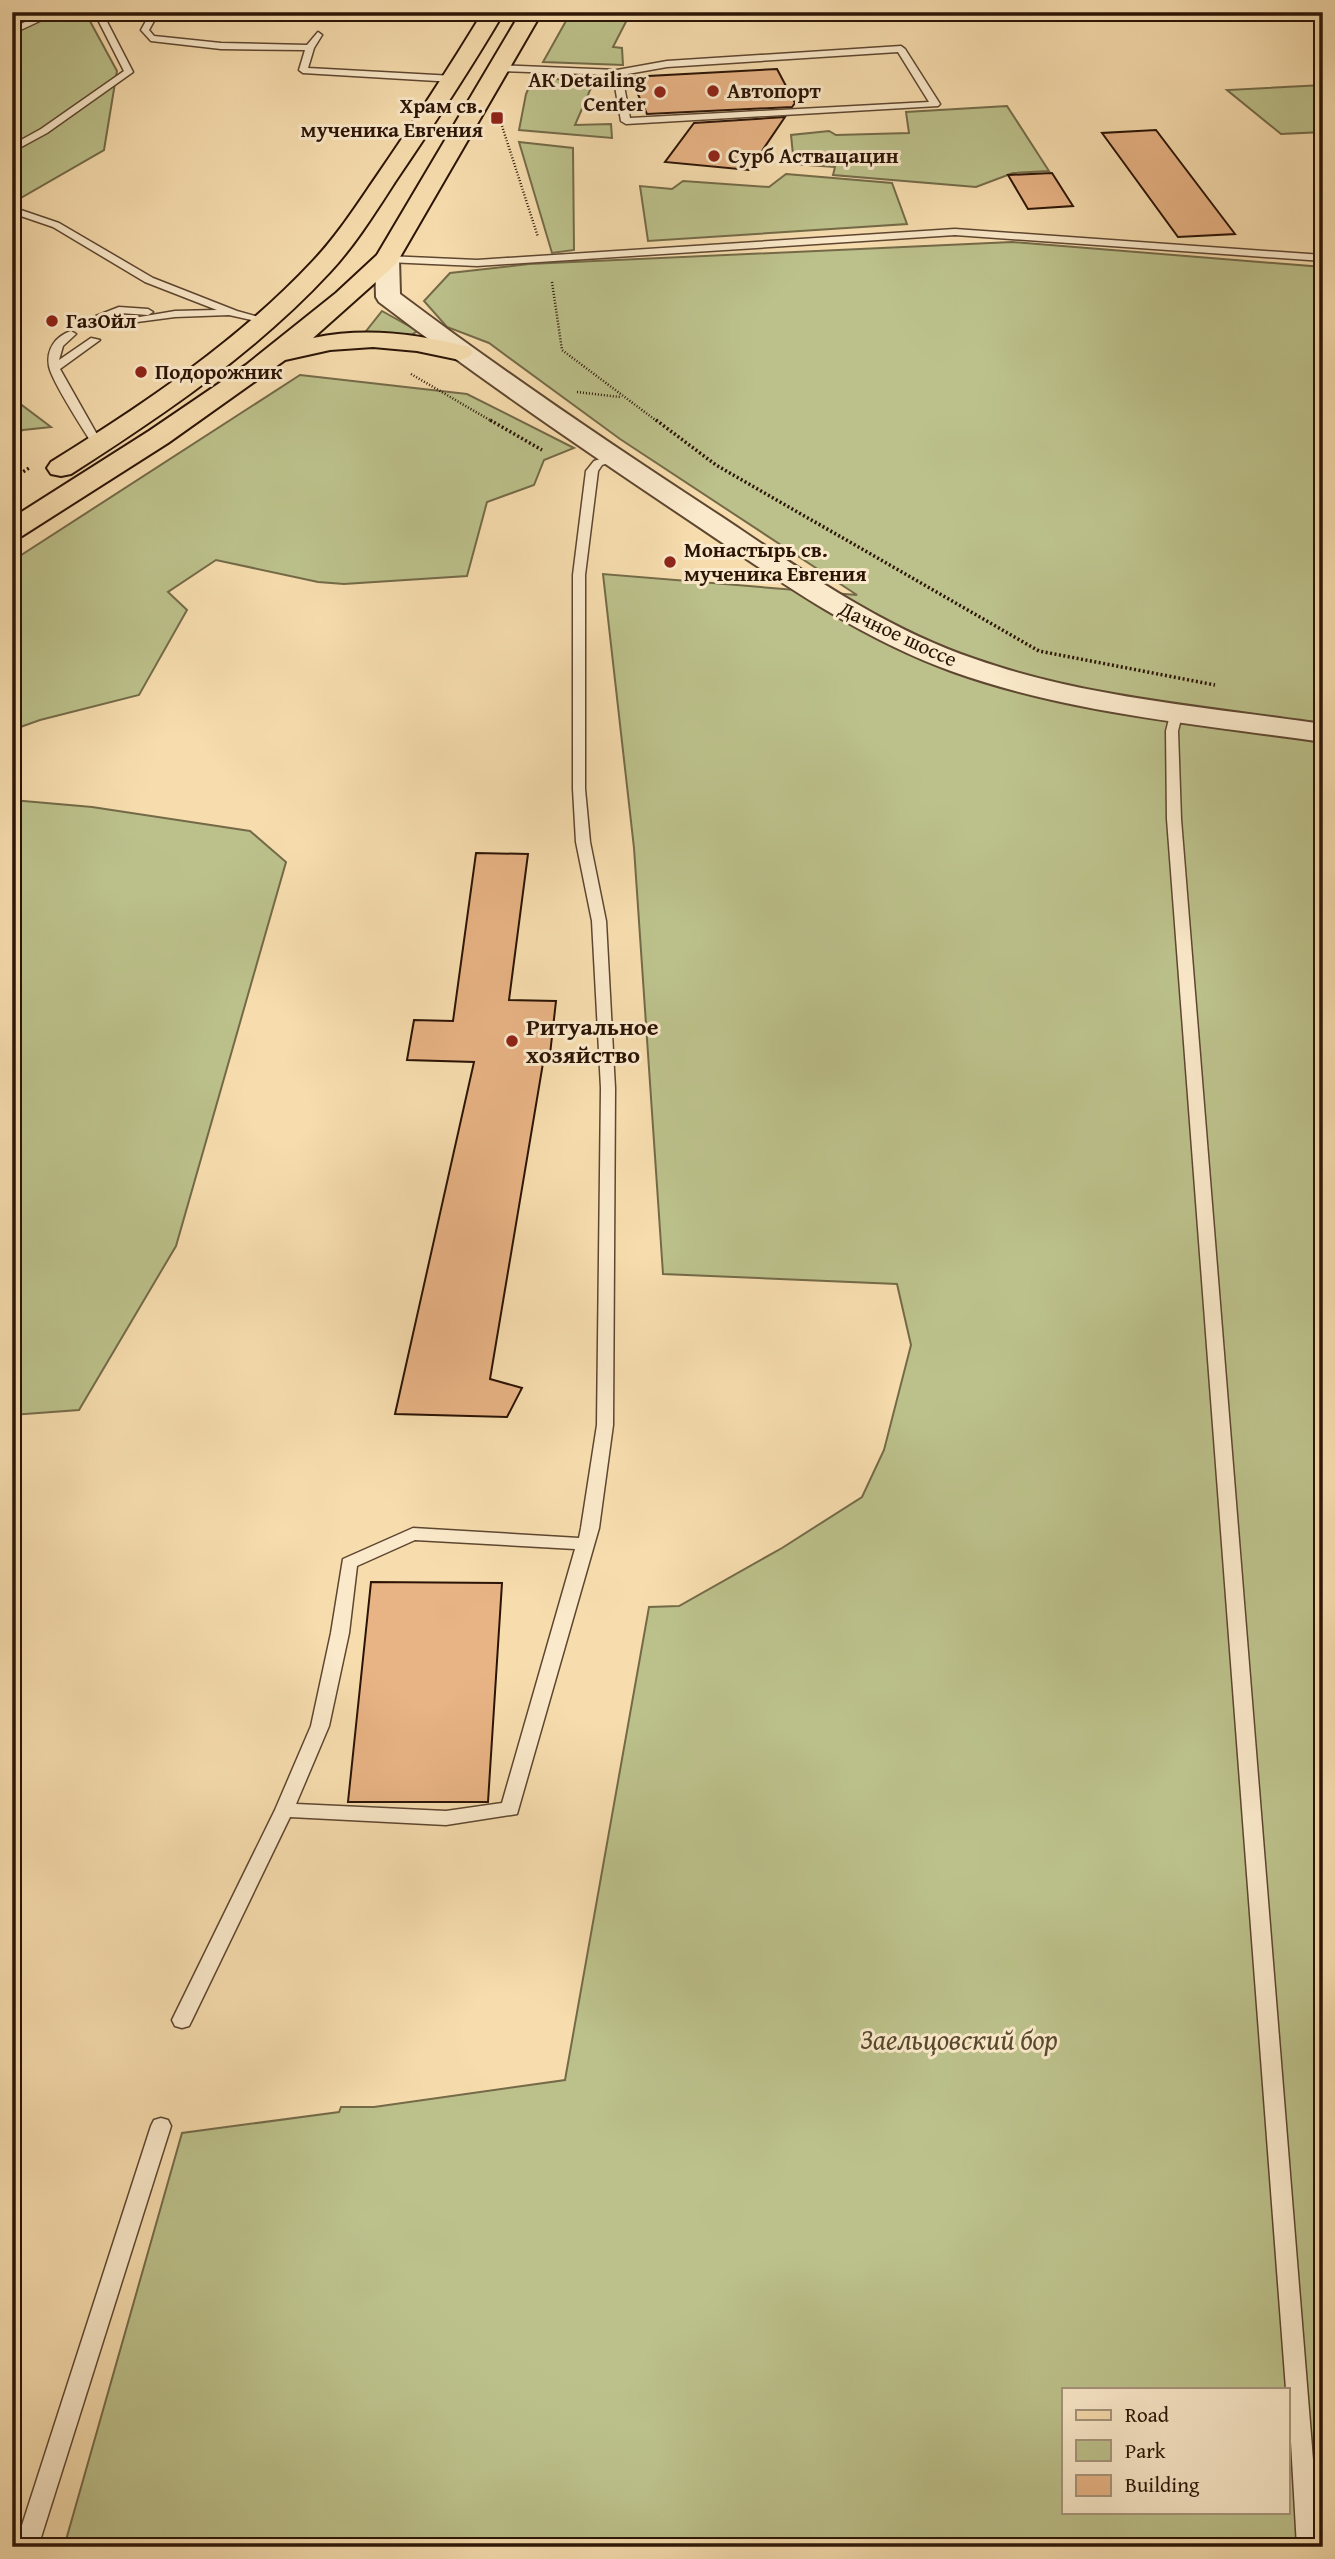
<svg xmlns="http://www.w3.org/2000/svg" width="1335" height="2559" font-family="'Gentium Book Plus',serif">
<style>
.green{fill:#bcc18b;stroke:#746a48;stroke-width:2;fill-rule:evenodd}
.building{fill:#e8b385;stroke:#2b1406;stroke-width:2}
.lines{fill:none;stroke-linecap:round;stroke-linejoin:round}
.service-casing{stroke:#5e4630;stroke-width:3}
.tertiary-casing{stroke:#5e4630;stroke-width:4}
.primary-casing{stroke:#2b1406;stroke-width:4}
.path-far1{stroke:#2b1406;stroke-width:2.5;stroke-dasharray:1 2;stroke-linecap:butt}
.path{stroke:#2b1406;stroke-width:3.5;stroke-dasharray:2 2.5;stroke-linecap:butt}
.service{fill:#fae9ca;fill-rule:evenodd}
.tertiary{fill:#fae9ca;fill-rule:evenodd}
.primary{fill:#f7ddae;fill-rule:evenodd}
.poi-dot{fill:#8f2418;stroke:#fae9ca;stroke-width:2.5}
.labels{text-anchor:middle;stroke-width:6;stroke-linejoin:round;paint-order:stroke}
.far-poi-label{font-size:21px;font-weight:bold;fill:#2b1406;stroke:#fae9ca;text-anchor:start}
.far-street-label{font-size:21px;fill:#2b1406;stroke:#fae9ca}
.poi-label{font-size:24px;font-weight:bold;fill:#2b1406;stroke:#fae9ca;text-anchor:start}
.near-park-label{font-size:28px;font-style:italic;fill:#56482e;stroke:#fae9ca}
</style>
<rect width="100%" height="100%" fill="#f7ddae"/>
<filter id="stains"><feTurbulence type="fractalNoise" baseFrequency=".00286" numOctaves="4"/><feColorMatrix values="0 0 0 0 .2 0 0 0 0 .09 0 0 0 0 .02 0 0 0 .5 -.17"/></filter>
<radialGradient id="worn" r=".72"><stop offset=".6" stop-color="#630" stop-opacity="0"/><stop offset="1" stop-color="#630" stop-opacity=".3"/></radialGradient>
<g class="green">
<polygon points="12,12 85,12 117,71 104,150 12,203"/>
<polygon points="571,12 631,12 613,47 622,48 623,65 543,62"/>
<polygon points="533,78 594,81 575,125 611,124 612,138 519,130 526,94"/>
<polygon points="1323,85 1323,132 1281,134 1227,90"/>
<polygon points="1007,106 1049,171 1013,173 976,187 833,175 835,167 794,164 791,135 829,131 836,135 909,133 906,112"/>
<polygon points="519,142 573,148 574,250 552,253"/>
<polygon points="786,174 892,183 907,224 648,241 640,186 672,189 683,181 769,187"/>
<path d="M1012 242 1323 267V2547H64L182 2133 339 2112 341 2107H374L565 2080 649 1607 679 1606 782 1548 862 1497 884 1450 911 1345 897 1284 663 1274 634 848 603 574 857 595 620 439 489 343 447 327 424 301 450 273 529 264ZM1064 2389H1288V2512H1064Z"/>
<polygon points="382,311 416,330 416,332 411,335 363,335"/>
<polygon points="300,375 467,394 574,448 544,460 534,485 487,502 467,576 344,584 318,582 216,560 168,592 187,610 139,695 40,720 12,730 12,561"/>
<polygon points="12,401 19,403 51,427 23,430 12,434"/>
<polygon points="12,800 92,807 250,831 286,862 176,1246 79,1410 12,1415"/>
</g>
<g class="building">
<polygon points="777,69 795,103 792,107 647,114 630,77"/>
<polygon points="785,117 749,170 665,162 694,123"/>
<polygon points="1156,130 1235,234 1178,237 1102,133"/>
<polygon points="1052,173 1073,206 1028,209 1008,175"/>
<polygon points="476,853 528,854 509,1000 556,1001 549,1063 543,1063 490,1379 522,1388 507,1417 395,1414 474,1062 407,1060 414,1020 453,1021"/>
<polygon points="371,1582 502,1583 488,1802 348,1802"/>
</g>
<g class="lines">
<g class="service-casing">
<g id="service">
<polygon points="47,12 59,12 12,34 12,28"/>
<polygon points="94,12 102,12 133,72 47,133 12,152 12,145 41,129 124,71"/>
<polygon points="151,12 159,12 149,30 154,36 221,43 307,45 318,32 322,35 314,48 308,68 454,76 458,79 454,82 303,73 299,70 305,50 221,49 151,41 141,30"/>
<path d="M901 46 905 49 940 104 938 106 626 124 621 121 613 75 499 71 495 68 499 65 617 70 667 61ZM898 52 929 102 630 118 622 75 667 67Z"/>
<polygon points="12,207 59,223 153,278 237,311 270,320 265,323 229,315 175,317 122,324 122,320 175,311 217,310 145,282 53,227 12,213"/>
<polygon points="955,229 1323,255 1323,261 955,235 477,266 387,262 382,259 387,256 477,260"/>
<polygon points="119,307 148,309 153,312 148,315 120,313 101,319 96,316"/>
<path d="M71 331 76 334 63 346 59 360 91 338 100 340 60 369 103 445 98 448 93 445C83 429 51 380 49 366 46 349 56 336 71 331Z"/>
<path d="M613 455 617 456V460L602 465 598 471 585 575V789L590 842 606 921 615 1088 613 1425 599 1528 517 1814 446 1825 290 1817 192 2020 189 2026 182 2028 175 2026 172 2020 275 1810 311 1726 331 1633 343 1559 413 1528 579 1538 581 1528 597 1425 601 1088 592 921 576 842 573 789V575L586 471 594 461ZM415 1540 575 1549 502 1803 446 1811 296 1804 329 1726 349 1633 357 1566Z"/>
<polygon points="1177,707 1183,711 1178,731 1181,819 1320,2547 1297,2547 1288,2389 1286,2389 1167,819 1166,731 1171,711"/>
<polygon points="161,2118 168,2120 171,2126 38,2547 15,2547 151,2126 154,2120"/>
</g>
</g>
<g class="tertiary-casing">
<path id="tertiary" d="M387 252 396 254 399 259 400 294C505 373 613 446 722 517 803 571 883 628 975 659 1086 698 1207 707 1323 724V742C1199 724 1070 714 951 671 860 638 782 583 702 529 593 456 484 382 379 302L376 297 375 259 378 254Z"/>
</g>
<g class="primary-casing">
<g id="primary">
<path d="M483 12H504C470 70 433 126 395 182 375 213 355 245 330 272 255 353 163 415 71 474L61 476 51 474 47 468 51 462C144 404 237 342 312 262 337 236 356 206 376 177 413 123 449 68 483 12Z"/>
<path d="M521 12H542L396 264 313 338C366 327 417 334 469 347L473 352 469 357 460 360 417 351 373 347 330 350 285 360 168 443 22 536 12 538V518L149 431 246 365 336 293 377 255Z"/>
</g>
</g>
<g class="path-far1">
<polyline points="502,126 538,237"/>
<polyline points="552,282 562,350 658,422"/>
<polyline points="411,374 493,422"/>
<polyline points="577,392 620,397"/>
</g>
<g class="path">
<polyline points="490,420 542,450"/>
<polyline points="656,420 716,465 1039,651 1215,685"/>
<polyline points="12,479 29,468"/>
</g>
<use href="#service" class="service"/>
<use href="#tertiary" class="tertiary"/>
<use href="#primary" class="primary"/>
</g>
<g class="poi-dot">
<circle cx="713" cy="91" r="7"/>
<circle cx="660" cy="92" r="7"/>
<rect x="490" y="111" width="14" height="14" rx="3.5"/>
<circle cx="714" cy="156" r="7"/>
<circle cx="52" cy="321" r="7"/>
<circle cx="141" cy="372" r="7"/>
<circle cx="670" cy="562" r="7"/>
<circle cx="512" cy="1041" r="7"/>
</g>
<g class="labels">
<g class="far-poi-label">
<text x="646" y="87" text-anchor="end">АК Detailing<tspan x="646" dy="24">Center</tspan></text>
<text x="727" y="98">Автопорт</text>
<text x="483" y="113" text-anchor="end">Храм св.<tspan x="483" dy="24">мученика Евгения</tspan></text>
<text x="728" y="163">Сурб Аствацацин</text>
<text x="66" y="328">ГазОйл</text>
<text x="155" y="379">Подорожник</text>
<text x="684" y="557">Монастырь св.<tspan x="684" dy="24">мученика Евгения</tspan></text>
</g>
<g class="far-street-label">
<text transform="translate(898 634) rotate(25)" y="7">Дачное шоссе</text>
</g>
<g class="poi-label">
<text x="526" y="1035">Ритуальное<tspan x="526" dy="28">хозяйство</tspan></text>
</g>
<g class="near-park-label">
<text x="959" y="2049">Заельцовский бор</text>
</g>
</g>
<rect width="1335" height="2559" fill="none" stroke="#f7ddae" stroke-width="42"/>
<rect x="14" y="14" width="1307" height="2531" fill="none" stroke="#2b1406" stroke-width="3.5"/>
<rect x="21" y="21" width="1293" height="2517" fill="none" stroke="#2b1406" stroke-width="2"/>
<rect x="1062" y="2388" width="228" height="126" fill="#fae9ca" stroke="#a7947c" stroke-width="2"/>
<rect x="1076" y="2410" width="35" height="10" fill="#f7ddae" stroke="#a7947c" stroke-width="2"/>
<text x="1125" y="2422" font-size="21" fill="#2b1406">Road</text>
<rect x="1076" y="2440" width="35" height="21" fill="#bcc18b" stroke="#a7947c" stroke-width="2"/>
<text x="1125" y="2458" font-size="21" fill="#2b1406">Park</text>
<rect x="1076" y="2475" width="35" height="21" fill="#e8b385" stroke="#a7947c" stroke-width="2"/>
<text x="1125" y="2492" font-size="21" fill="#2b1406">Building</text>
<rect width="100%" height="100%" filter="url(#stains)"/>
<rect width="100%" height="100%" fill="url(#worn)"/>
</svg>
